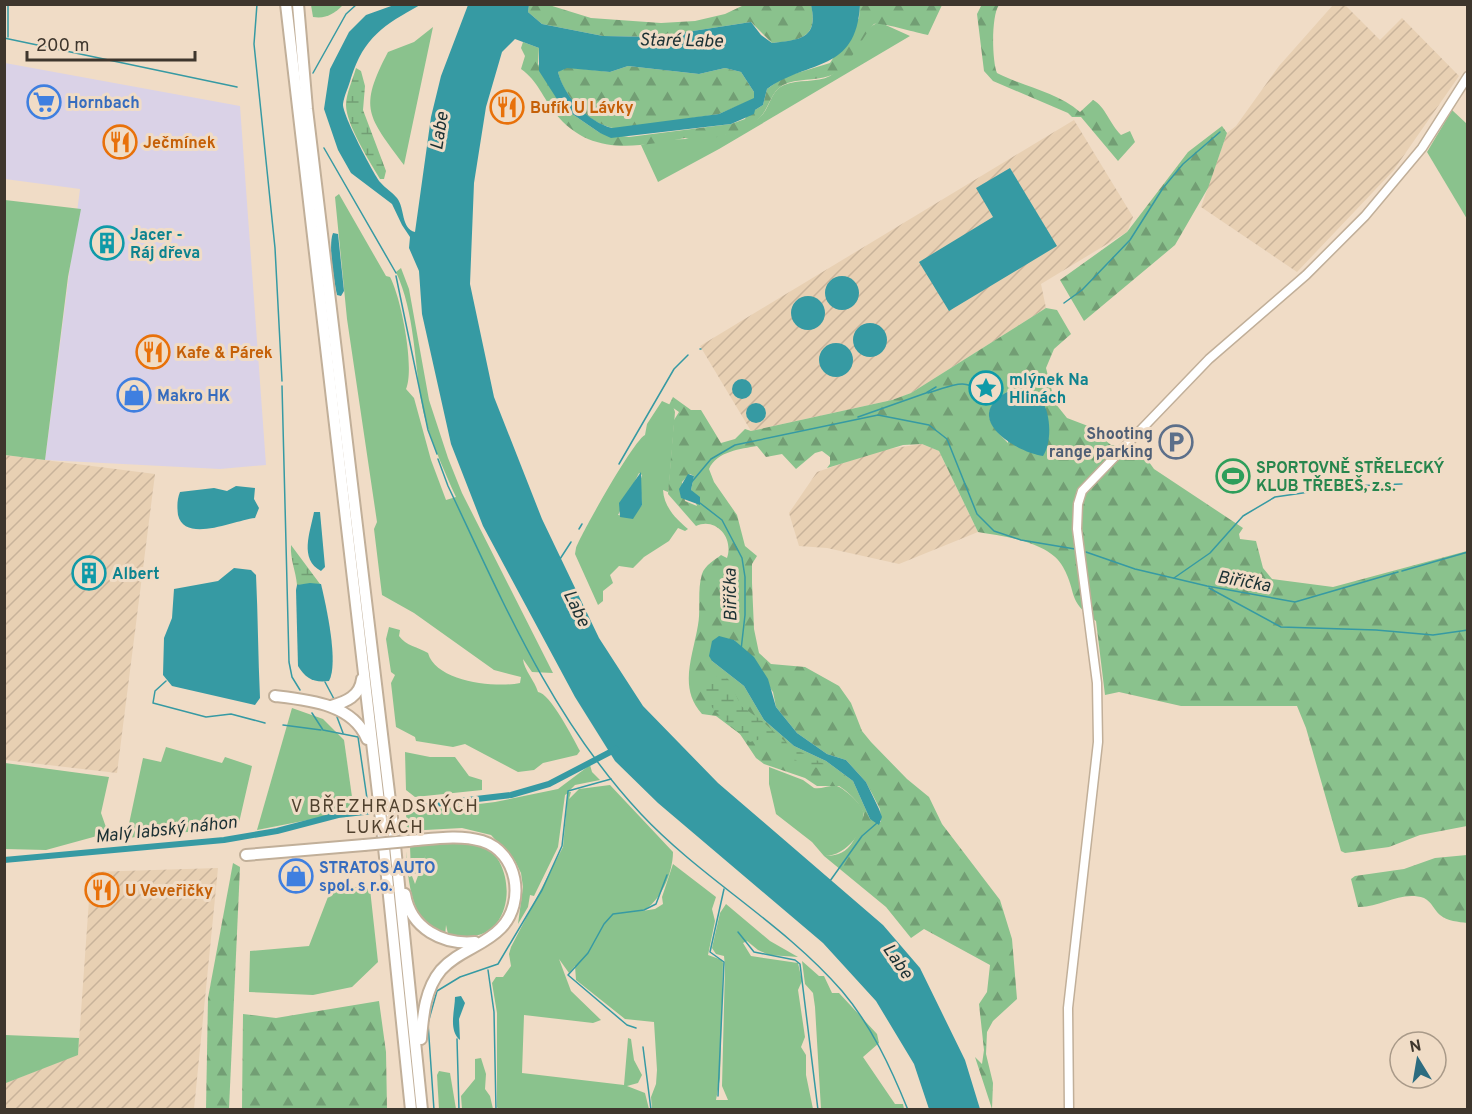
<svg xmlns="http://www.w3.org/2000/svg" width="1472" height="1114" font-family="Overpass,sans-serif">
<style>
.commercial{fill:#dad2e7}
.industrial{fill:url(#industrial-furrows)}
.grass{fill:#8ac28d;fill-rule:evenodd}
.forest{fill:url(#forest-firs);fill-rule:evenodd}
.wetland{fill:url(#wetland-marsh)}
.water{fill:#369aa3;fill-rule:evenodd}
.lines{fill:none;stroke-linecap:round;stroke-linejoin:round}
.stream{stroke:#369aa3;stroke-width:1.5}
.canal{stroke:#369aa3;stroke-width:6}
.minor-casing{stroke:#c1af99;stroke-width:11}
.major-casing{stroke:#c1af99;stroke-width:14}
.minor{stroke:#fff;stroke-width:8}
.major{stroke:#fff;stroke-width:10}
.major-bridge-casing{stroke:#c1af99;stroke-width:14;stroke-linecap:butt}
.major-bridge{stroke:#fff;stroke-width:10}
.labels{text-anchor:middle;stroke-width:6;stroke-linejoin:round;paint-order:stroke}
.shop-label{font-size:16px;font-weight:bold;fill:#366cbe;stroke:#f0dcc6;text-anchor:start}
.food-label{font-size:16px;font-weight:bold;fill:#c56008;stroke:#f0dcc6;text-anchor:start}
.culture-label{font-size:16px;font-weight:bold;fill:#0d838f;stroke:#f0dcc6;text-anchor:start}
.service-label{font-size:16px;font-weight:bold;fill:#4e5e75;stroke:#f0dcc6;text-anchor:end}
.leisure-label{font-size:16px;font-weight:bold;fill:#27864d;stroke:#f0dcc6;text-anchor:start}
.water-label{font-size:18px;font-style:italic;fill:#1b3134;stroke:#f0dcc6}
.neighbourhood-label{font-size:18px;letter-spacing:1.5px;fill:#50412e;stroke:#f0dcc6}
</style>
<defs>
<pattern id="industrial-furrows" width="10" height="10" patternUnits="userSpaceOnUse" patternTransform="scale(1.5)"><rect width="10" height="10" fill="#e8d0b3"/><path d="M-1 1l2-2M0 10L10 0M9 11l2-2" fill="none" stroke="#c8b39a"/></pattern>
<pattern id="forest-firs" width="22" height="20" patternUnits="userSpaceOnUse" patternTransform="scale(1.5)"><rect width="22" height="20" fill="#8ac28d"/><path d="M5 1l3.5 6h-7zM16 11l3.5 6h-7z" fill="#729e74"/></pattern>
<pattern id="wetland-marsh" width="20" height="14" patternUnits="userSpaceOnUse" patternTransform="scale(1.5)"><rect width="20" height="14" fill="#8ac28d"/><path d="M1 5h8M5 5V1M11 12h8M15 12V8" fill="none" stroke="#729e74"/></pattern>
</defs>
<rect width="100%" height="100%" fill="#f0dcc6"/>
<polygon class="commercial" points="5,63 240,106 266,465 220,469 45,460 80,189 5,179"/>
<g class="industrial">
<polygon points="1333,5 1345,5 1380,40 1402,18 1459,76 1393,171 1297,272 1201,207 1227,133 1236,126 1279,66"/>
<polygon points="1074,120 1133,217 1127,232 1041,284 1046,308 911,393 892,400 751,431 700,346"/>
<polygon points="922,444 939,451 978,532 899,564 827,548 799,546 789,513 817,472 881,450"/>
<polygon points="5,455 155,474 117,773 5,760"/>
<polygon points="218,868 194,1109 5,1110 6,1083 78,1054 91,872"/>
</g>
<g class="grass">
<path d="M311 5V4L343 5C334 14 326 19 313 17Z"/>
<path d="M879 22 910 36 719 149 658 182 641 145C677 134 709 145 744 127 750 124 759 119 763 114 771 104 771 91 784 85 798 79 817 83 830 76 849 64 860 29 879 22Z"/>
<path d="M433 27 404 165C368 116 358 109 388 52L414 42Z"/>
<polygon points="1452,110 1467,124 1467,219 1427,152"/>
<path d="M339 194 386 276 390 277C401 297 415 368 406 389L414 398 431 460 446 500 456 497C445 473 426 430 422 405 414 361 415 313 396 272L401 268 409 289 429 400 448 458 462 493 553 673 532 672 523 659C524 670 535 681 538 692 550 693 573 738 580 751L577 755 543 763 534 770 518 772 465 744 453 747 416 741 415 737 396 727 391 683 395 675 391 672 386 639 389 627 400 630 399 636C406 646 418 647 428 653 436 682 496 688 520 683L521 677 494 670 414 613 382 595 374 529 377 522 347 319 335 197Z"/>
<polygon points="5,200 81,209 68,277 45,460 5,455"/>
<path d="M662 401 673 406 675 412 669 486 668 492 663 490C664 507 676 519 688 529L685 531 678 528 669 541 644 557 633 568 619 566 610 575 613 583 603 591V601L598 605 575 554 576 548C582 532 634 440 645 435L647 424ZM639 473 642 475 640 482 642 505 631 517 618 515Z"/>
<polygon points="292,708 323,719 344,740 354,811 257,830"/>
<polygon points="166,747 222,763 225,757 252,766 238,827 126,838 143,758 161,762"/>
<polygon points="405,752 430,757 455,757 469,776 482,780 482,790 415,797 406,790"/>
<polygon points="5,763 109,777 101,813 108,833 46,850 5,849"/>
<path d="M590 765 592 772 600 780 575 785 568 792H571L569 799 579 789 610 785 673 852C673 873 660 903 642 911L655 909 663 904 662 897 673 864 716 897 712 909 715 921 708 955 722 960 723 963 720 1078 716 1100H728L722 1086 725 967 724 956 716 954 712 948 720 913 726 904 770 941 798 957 769 955 758 950 747 941 743 943 751 956 798 963 802 981 798 990 805 1037 801 1047 806 1055V1075L813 1109H652L651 1097 656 1084 657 1070 654 1022 625 1019 576 980 575 966 569 973 559 959 571 991 601 1020 593 1023 524 1015 522 1073 624 1085 628 1038 631 1039 634 1060 642 1075 638 1083 627 1086 645 1093 649 1109 499 1110 497 1107V1013L492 983 496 977H503L511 966 509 954 511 947 563 847 568 793 565 795 558 847 534 896 530 895 528 907 518 924 523 887 521 873 515 861 491 835 462 828 407 831 406 813 495 802 558 789Z"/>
<path d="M769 767 803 780 814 788C823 790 833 782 841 788 846 791 862 804 863 811 868 829 845 857 824 856L812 842 776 814 769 784Z"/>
<path d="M454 842C461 843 471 841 480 844 521 860 518 954 448 934L446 925 445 936C411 926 408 880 406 851L409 877 412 876 415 884 426 854 418 874 411 873 410 846Z"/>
<polygon points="333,884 370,889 378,962 352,987 313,995 249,992 250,951 309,946"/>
<polygon points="802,961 819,976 824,976 832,993 839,993 877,1034 879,1043 863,1057 895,1104 903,1104 904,1109 821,1109 815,1007 813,993 805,984"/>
<polygon points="5,1035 79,1038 78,1055 6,1083 5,1094"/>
<polygon points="481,1058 486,1074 485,1089 490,1096 493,1109 462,1109 461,1096 475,1079 475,1059"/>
<polygon points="439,1071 450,1073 456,1109 439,1109 437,1075"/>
</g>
<g class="forest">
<path d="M811 4C819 39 799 40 772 43L751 22 654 37 603 36 542 24 528 12 529 5H549L591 18 661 23 695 21 725 14 744 5Z"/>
<path d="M982 4 999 5C991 16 992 61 997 73 1024 87 1057 92 1080 112L1093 100C1105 106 1110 124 1121 135L1130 131 1135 142 1118 161 1081 117H1072L1068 113 993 81 984 71 977 14Z"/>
<path d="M860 5H942L928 35C917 33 881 22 874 24 860 39 850 69 829 76 815 81 797 78 783 85 771 92 770 105 762 115 750 131 704 144 685 138 637 147 590 157 555 113 543 98 538 81 521 69L525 56 521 48 523 42 539 48 538 64 562 107 600 133 629 137 731 124 745 119 754 99 719 114 619 129C592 127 564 98 558 72L566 67 610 72 628 66 699 74 725 68 741 72 754 92 755 110 763 105 767 89 784 77 830 63 859 18Z"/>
<polygon points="1222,126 1227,133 1208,188 1175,245 1084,321 1060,280 1127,232 1188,152"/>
<path d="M1046 308 1057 310 1071 334 1054 349 1046 368 1055 403 1067 418 1088 426 1111 445 1139 448 1154 469 1243 528 1239 534 1240 539 1256 541 1263 568 1272 579 1333 587 1467 551V826L1420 835 1389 847 1345 853 1341 851 1306 728 1297 706H1181L1119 692 1105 695 1096 621C1066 600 1078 594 1063 567 1050 542 1003 536 978 532L939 451 922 444 903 445 827 468 830 464V457L822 451 815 453 796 469 782 454 766 457 757 446C741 449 717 451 709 469L714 482 737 515 745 546 757 556 752 564V583L754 629 759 653 771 664 805 667 839 686 851 703 862 731 871 742 907 779 929 797 942 824 1000 900 1012 939 1017 999 993 1021 987 1032 986 1054 993 1083 992 1109 975 1057 982 1064 984 1050 979 1004 987 992 990 965 924 929 911 938 886 907 824 856C852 857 856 836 864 815 862 804 847 791 839 786H817L805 778 764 764 756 758 740 734 716 716 702 714C678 688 693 656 698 625 701 609 697 590 702 574 705 565 715 560 721 555L727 558C734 538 716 517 696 526L668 494 674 420 679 412 669 405 673 397 691 410H701L721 443 735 439 745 429 751 431 892 400 911 393ZM1008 391V443C986 421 980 411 1008 391ZM690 474 694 476 691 490 697 506 685 501 682 482ZM734 640 773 692 776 707 797 733 827 754 846 760 866 782 880 809 881 822 870 819 853 781 826 761 794 746 764 720 744 686 712 661Z"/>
<path d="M1467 855V923C1459 922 1447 921 1440 915 1434 910 1432 902 1424 898 1401 890 1380 908 1358 907L1351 879 1355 876 1404 869 1435 858Z"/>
<polygon points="233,863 240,867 229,1109 206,1109 208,998"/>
<polygon points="379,1001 386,1052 387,1109 242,1109 243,1014 276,1018"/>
</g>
<g class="wetland">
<path d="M356 68 361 71 365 86 363 110 386 171 384 179H380C370 162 346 124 346 105 346 94 353 79 356 68Z"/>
<path d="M291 545 320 584 297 585C296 571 290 560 291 545Z"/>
<path d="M723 675 729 680 741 706 761 720 791 747 832 768C807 771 784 756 769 737L750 742C736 730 671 683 723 675Z"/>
</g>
<g class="water">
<path d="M394 5H420C384 25 364 37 351 78 349 86 344 96 343 104 342 114 373 173 380 182 385 188 392 192 397 198 405 208 401 229 415 232L431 117 441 76 468 5H529L528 12 542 24 603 36 654 37 751 22 761 35 772 43C799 40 819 39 811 5H860C856 73 809 59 767 89L763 105 755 110 754 114 731 124 611 138 600 133 562 107 539 71V48L515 39 502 52 486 107 474 183 470 284 494 397 542 519 599 638 643 706 718 783 883 925 920 968 965 1060 980 1109H929L914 1064 876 1001 823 943 658 803 615 761 575 697 483 526 451 444 422 314 419 271 409 248 410 237 402 225 392 204 351 173 338 150 324 109 330 69 349 32 366 15ZM628 66 699 74 725 68 741 72 754 92V98L719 114 612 128C588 122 564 96 558 72L567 68 610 72Z"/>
<polygon points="1010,168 1057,246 949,311 919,262 993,217 976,188"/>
<path d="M333 233 338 234 344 291 341 296 337 295C334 281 328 245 333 233Z"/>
<circle cx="842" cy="293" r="17"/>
<circle cx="808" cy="313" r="17"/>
<circle cx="870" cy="340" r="17"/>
<circle cx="836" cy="360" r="17"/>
<circle cx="742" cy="389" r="10"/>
<path d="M1021 389C1029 392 1037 394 1042 401 1051 414 1052 443 1043 456 1019 453 966 422 1000 397 1007 391 1012 389 1021 389Z"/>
<circle cx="756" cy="413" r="10"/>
<polygon points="641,472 642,505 633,519 620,517 619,503"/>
<polygon points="688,474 694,476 691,490 700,497 700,505 681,498 679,489"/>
<path d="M236 486 255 488 254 499 259 508 255 518C235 520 185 544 178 515 177 507 177 499 180 492L214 488 227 491Z"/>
<path d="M314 512H320L325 567 321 571C299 559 310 533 314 512Z"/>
<path d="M234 568 251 570 256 575C258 616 258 657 260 698L255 705 172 686 163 675 164 638 172 618 174 589 218 581Z"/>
<path d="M310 583 321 584C326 605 339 663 329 681 314 683 306 679 298 666L296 590 297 585Z"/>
<polygon points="719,636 734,640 754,657 768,679 776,707 797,733 827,754 846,760 866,782 879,809 882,817 879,825 870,819 853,781 826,761 794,746 764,720 744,686 712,661 709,656 712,641"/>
<path d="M461 996 465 1003 459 1019 460 1040C448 1030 455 1010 455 997Z"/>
</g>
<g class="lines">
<g class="stream">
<polyline points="257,4 254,44 275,248 282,381"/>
<polyline points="8,37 8,4"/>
<polyline points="4,38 237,87"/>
<polyline points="313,73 346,14 357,4"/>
<polyline points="324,148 396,273"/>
<polyline points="396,276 428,430 437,454"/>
<polyline points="1064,303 1082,290 1130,240 1163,188 1183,164 1220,132"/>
<polyline points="700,349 701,349"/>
<polyline points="282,386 289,662 292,677 300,690"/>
<path d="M928 393C960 383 969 376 992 403"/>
<polyline points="858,417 926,393 936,387"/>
<path d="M438 459 448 486C503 602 552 719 641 814 702 879 783 923 842 991 871 1025 891 1068 908 1110"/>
<polyline points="619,464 674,369 688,355"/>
<polyline points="690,484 711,459 735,445 878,415 929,425 947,439 977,514 994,531 1021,540 1075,549"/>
<polyline points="700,503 722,520 742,558 745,577 745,615 741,650"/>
<polyline points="579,529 582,524"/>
<polyline points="1086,552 1135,569 1207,586 1295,602 1398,572"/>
<polyline points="560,559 571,542"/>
<polyline points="1402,571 1468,552"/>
<polyline points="1174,578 1210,553 1243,516 1275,497 1351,486 1402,484"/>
<polyline points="1209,588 1281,627 1376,630 1433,635 1468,630"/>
<polyline points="166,681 155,691 153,703 206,717 231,714 265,723"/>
<polyline points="325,682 334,699"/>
<polyline points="312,713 323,730 358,737 369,812"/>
<polyline points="337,717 343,733"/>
<polyline points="283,725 321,730"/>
<polyline points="830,881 862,836 877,823"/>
<polyline points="738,932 754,952 795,960 800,964 818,1110"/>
<polyline points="488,970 494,1012 496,1110"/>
<polyline points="636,1028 627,1025 568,975 588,953 604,924 613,914 644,910 656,904 667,875"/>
<polyline points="457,1039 459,1110"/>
<polyline points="643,1047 651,1110"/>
<polyline points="718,1096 724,962 710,952 724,889"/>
<polyline points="434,1110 428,1023 437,991 460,977 498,964 542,890 562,846 568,791 611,779"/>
</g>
<polyline class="canal" points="4,860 224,840 277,831 338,815 511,795 549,784 616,749"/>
<g class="minor-casing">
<polyline id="minor" points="1069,1110 1068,1008 1098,742 1097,683 1077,529 1078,504 1082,491 1209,359 1306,275 1365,216 1422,148 1468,76"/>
</g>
<g class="major-casing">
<g id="major">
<polyline points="286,4 382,828 411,1110"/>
<polyline points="298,4 307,109 393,826 422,1110"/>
<path d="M275 696C309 700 353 704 367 739"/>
<path d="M331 706C346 702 360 696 362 679"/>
<path d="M408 841C432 839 459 834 482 841 518 852 526 902 501 928 484 946 458 951 441 970 425 989 423 1015 421 1039"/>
<polyline points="246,855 364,845"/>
<path d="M405 894C411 929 443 945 475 942"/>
</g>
</g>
<use href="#minor" class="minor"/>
<use href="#major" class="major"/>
<g class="major-bridge-casing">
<polyline id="major-bridge" points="364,845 408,841"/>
</g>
<use href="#major-bridge" class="major-bridge"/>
</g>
<defs>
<g id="supermarket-ring" transform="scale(1.725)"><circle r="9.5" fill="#f0dcc6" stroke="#3f7fe0" stroke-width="1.5"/><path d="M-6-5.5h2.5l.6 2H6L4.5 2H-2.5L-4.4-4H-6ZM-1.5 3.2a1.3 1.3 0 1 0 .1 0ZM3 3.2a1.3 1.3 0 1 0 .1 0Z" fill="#3f7fe0"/></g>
<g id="restaurant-ring" transform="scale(1.725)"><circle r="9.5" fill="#f0dcc6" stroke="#e8710a" stroke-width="1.5"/><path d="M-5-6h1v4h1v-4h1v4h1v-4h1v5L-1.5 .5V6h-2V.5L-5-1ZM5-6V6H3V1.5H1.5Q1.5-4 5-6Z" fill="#e8710a"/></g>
<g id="building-ring" transform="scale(1.725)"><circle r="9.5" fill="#f0dcc6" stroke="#0f9aa8" stroke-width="1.5"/><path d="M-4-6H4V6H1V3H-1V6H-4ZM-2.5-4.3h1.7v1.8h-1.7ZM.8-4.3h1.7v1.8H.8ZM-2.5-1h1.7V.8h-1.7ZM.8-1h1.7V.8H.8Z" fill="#0f9aa8"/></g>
<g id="sight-ring" transform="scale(1.725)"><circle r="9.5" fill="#f0dcc6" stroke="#0f9aa8" stroke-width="1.5"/><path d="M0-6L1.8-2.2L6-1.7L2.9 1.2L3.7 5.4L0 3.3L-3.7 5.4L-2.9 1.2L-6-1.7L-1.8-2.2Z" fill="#0f9aa8"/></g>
<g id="shop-ring" transform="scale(1.725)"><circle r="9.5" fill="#f0dcc6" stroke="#3f7fe0" stroke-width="1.5"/><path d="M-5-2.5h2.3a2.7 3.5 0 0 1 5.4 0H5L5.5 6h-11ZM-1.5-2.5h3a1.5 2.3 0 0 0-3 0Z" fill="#3f7fe0"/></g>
<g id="parking-ring" transform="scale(1.725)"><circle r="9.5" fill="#f0dcc6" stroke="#5c6f8a" stroke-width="1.5"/><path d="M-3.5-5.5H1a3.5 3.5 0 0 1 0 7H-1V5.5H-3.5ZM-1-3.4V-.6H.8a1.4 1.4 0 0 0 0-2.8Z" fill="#5c6f8a"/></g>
<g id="stadium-ring" transform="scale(1.725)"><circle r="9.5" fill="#f0dcc6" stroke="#2e9e5b" stroke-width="1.5"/><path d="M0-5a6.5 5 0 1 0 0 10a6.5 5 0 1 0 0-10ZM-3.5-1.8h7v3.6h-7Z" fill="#2e9e5b"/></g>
</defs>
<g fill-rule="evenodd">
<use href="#supermarket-ring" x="44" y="102"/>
<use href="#restaurant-ring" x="507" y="107"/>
<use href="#restaurant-ring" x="120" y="142"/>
<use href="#building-ring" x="107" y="243"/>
<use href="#restaurant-ring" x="153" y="352"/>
<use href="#sight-ring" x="986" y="388"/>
<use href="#shop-ring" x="134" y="395"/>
<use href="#parking-ring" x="1176" y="442"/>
<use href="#stadium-ring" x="1233" y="476"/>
<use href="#building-ring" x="89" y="573"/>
<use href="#shop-ring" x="296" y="876"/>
<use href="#restaurant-ring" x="102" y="890"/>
</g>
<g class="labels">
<g class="shop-label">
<text x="67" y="108">Hornbach</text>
<text x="157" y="401">Makro HK</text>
<text x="319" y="873">STRATOS AUTO<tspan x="319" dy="18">spol. s r.o.</tspan></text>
</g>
<g class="food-label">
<text x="530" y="113">Bufík U Lávky</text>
<text x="143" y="148">Ječmínek</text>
<text x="176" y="358">Kafe &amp; Párek</text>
<text x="125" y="896">U Veveřičky</text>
</g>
<g class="culture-label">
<text x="130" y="240">Jacer -<tspan x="130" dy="18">Ráj dřeva</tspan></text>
<text x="1009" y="385">mlýnek Na<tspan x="1009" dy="18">Hlinách</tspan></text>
<text x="112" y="579">Albert</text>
</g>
<g class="service-label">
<text x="1153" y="439">Shooting<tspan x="1153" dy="18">range parking</tspan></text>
</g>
<g class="leisure-label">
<text x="1256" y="473">SPORTOVNĚ STŘELECKÝ<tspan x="1256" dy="18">KLUB TŘEBEŠ, z.s.</tspan></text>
</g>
<g class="water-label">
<text transform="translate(681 40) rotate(1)" y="6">Staré Labe</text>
<text transform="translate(439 131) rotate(-81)" y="6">Labe</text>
<text transform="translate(1244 581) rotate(10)" y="6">Biřička</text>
<text transform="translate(730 595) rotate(-91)" y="6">Biřička</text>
<text transform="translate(577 608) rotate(64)" y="6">Labe</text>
<text transform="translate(166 829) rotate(-6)" y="6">Malý labský náhon</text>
<text transform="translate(898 961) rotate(55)" y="6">Labe</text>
</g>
<g class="neighbourhood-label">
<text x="385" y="812">V BŘEZHRADSKÝCH<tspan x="385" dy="21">LUKÁCH</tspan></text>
</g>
</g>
<rect width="1472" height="1114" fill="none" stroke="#3e362d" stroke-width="12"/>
<g transform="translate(1418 1060) rotate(349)"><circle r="28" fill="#f0dcc6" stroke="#a99a89" stroke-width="1.5"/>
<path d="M0-4.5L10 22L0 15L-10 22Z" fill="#2c6c80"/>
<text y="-9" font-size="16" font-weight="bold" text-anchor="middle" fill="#3e362d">N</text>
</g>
<path d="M27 51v9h168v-9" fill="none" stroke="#3e362d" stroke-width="3"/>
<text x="36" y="51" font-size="18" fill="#3e362d" stroke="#f0dcc6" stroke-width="4.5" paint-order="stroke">200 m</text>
</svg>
